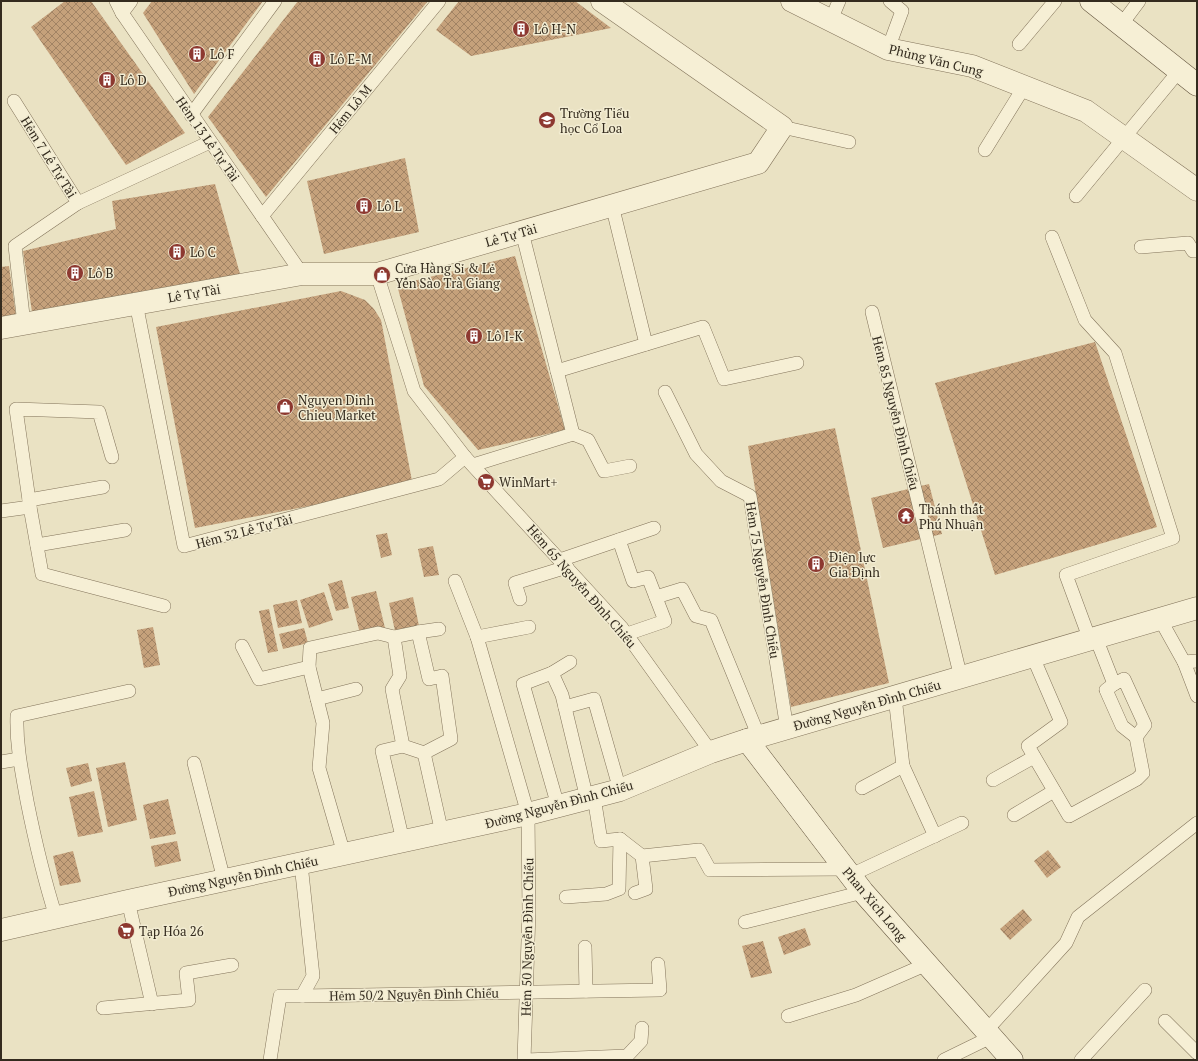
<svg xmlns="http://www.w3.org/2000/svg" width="1198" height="1061" font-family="'PT Serif',serif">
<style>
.building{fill:url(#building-cross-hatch)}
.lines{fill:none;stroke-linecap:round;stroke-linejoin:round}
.lane-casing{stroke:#83745b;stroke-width:14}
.street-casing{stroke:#83745b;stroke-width:23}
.secondary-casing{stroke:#64553e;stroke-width:23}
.lane{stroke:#f6efd5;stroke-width:13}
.street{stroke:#f6efd5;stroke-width:22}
.secondary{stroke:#f6efd5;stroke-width:22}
.labels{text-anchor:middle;stroke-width:3;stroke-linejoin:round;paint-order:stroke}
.poi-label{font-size:13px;fill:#342b1e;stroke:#f2ecd2;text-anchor:start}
.street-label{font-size:13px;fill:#342b1e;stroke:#f2ecd2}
</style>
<defs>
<pattern id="building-cross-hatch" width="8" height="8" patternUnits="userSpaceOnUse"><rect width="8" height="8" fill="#c5a17b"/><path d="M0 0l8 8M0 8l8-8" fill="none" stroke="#a18364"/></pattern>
</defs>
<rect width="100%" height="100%" fill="#eae2c3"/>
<g class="building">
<polygon points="65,1 91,1 185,133 126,165 31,27"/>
<polygon points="152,1 263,1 194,94 143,13"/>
<polygon points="298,1 428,1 266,197 208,117"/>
<polygon points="459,1 575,1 611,28 471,56 436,30"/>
<polygon points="405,158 419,232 324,254 307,181"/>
<polygon points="215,184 240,274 32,312 23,251 116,229 112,201"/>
<polygon points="515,256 565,430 478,450 424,386 397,285"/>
<polygon points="9,266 16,316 1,318 1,267"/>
<polygon points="341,291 365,300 374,309 381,320 413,486 195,528 156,327"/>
<polygon points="1095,342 1157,527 995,575 935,383"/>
<polygon points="835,428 889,683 791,707 748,446"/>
<polygon points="929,484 942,534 883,548 871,498"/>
<polygon points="387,533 392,555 381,558 376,535"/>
<polygon points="433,546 439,575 424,577 418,549"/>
<polygon points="342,580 349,608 336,611 328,584"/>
<polygon points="376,591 385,628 360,634 351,597"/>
<polygon points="324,592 333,620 309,628 300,600"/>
<polygon points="413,597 419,626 395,631 389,603"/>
<polygon points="297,600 302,623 278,628 273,605"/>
<polygon points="269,609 278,651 268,653 259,611"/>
<polygon points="153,627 160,665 144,668 137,630"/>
<polygon points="304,628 308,643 283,649 279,634"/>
<polygon points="125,762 137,820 108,827 96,768"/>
<polygon points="88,763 92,781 71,787 66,768"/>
<polygon points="94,791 103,832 78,837 69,797"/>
<polygon points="168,799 176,834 150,839 143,805"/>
<polygon points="177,841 181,861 155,867 151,846"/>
<polygon points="1048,850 1061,867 1047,878 1034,861"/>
<polygon points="73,851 81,882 60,886 53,856"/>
<polygon points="1023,909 1032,920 1010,940 1000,929"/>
<polygon points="805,928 811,945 784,955 778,937"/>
<polygon points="763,941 772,973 751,978 742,946"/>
</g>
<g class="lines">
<g class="lane-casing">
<g id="lane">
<polyline points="116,1 122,13 302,274"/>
<polyline points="122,13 131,1"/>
<polyline points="831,20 839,1"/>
<polyline points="1121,25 1139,1"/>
<polyline points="1019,44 1055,1"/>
<polyline points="888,49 902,11 890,1"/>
<polyline points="14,101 78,203 15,246 24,324"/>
<polyline points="191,115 275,1"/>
<polyline points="782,127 849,142"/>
<polyline points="985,150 1024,87"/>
<polyline points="1076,196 1179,71"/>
<polyline points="78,203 210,142"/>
<polyline points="612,205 646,344"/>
<polyline points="262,216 439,1"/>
<polyline points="1052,237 1085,320 1115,353 1173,538 1066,575 1090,640"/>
<polyline points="1141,247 1188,243 1193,251 1197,251"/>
<polyline points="377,274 414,391 465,457 622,628 711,752"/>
<polyline points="136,303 184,546 439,479 465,457"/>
<polyline points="872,312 961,678"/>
<polyline points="557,371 703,327 724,379 797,363"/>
<polyline points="665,392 696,454 721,481 750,496 787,729"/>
<polyline points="573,434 588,440 604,471 630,466"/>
<polyline points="112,457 99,412 16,409 30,507 42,574 164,606"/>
<polyline points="473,465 573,434 522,232"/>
<polyline points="29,500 103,487"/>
<polyline points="1,511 30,507"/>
<polyline points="619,540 633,581 648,577 665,621 627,634"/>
<polyline points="37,545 125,530"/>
<polyline points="560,560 654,528"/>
<polyline points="455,581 477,637 528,814 529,911 524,1060"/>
<polyline points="656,597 682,589 696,616 711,620 759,737"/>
<polyline points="520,599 515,583 567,567"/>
<polyline points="1160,619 1184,662 1197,661"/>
<polyline points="394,637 418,632"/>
<polyline points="477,637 529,627"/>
<polyline points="242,646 259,679 309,667"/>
<polyline points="1033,657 1061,722 1028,746 1069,816 1137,779 1143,773 1136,737 1145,725 1124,679 1114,684 1096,638"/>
<polyline points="1184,662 1197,696"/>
<polyline points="552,673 562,695 587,799"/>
<polyline points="1114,684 1106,690 1122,726 1136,737"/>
<polyline points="895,697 903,766"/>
<polyline points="317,699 356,689"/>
<polyline points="565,707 594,699 620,790"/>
<polyline points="403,746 424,753 451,739 442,676 429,679 418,632 439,629"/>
<polyline points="403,746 382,751 403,841"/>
<polyline points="424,753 442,833"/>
<polyline points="1,762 19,759"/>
<polyline points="194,763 224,880"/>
<polyline points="993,780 1034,757"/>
<polyline points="862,788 903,766 935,836"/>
<polyline points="594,797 601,841 620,839 642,856 699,850 710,870 846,869"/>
<polyline points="558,806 523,684 552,673 570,662"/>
<polyline points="1014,815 1054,791"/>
<polyline points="344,854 319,768 323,723 309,667 310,648 378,633 394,637 400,676 392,689 403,746"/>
<polyline points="851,875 962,823"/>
<polyline points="635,893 646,889 642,856"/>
<polyline points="566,897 606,894 619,889 620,839"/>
<polyline points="128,901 152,1004"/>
<path d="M56 917C44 879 35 841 27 801 22 773 16 745 17 716L129 691"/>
<polyline points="745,922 863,892"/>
<polyline points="585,947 586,991"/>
<polyline points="302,996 660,990 658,964"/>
<polyline points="103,1008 189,1000 186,973 232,965"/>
<polyline points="788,1016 856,995 927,964"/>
<polyline points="1165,1021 1197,1053"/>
<polyline points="986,1031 1066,943 1078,917 1197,823"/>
<polyline points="270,1060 280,996 302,996 313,976 301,864"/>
<polyline points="526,1060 627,1056 641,1041 642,1028"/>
<polyline points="944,1060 991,1037"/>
<polyline points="1081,1060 1145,990"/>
</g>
</g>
<g class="street-casing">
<g id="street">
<polyline points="792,1 888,49 972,66 1086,111 1197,190"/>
<polyline points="1,328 302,274 377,274 758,163 782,127 602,1"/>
<polyline points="1,930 128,901 528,814 620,790 711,752 747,740 1197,608"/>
</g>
</g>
<g class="secondary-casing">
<g id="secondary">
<polyline points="1091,1 1197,85"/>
<polyline points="747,740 863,892 1012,1060"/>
</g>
</g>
<use href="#lane" class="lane"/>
<use href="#street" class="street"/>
<use href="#secondary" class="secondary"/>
</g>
<defs>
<g id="building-disc" transform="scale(0.9)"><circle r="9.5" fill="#8d3830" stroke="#f2ecd2"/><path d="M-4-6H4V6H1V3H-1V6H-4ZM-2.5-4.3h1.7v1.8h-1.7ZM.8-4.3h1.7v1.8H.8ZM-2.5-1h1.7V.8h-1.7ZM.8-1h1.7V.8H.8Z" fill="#fff"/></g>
<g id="school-disc" transform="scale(0.9)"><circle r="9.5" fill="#8d3830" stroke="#f2ecd2"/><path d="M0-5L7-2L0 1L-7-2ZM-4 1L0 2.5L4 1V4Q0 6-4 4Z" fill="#fff"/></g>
<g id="shop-disc" transform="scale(0.9)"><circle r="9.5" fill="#8d3830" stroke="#f2ecd2"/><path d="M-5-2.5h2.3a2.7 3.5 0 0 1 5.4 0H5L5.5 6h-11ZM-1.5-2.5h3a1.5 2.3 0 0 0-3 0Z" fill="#fff"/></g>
<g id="supermarket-disc" transform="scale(0.9)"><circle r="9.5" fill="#8d3830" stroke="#f2ecd2"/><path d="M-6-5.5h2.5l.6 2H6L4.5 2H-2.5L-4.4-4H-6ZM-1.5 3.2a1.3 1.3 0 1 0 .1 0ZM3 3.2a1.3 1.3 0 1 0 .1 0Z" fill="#fff"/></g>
<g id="temple-disc" transform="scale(0.9)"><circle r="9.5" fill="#8d3830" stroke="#f2ecd2"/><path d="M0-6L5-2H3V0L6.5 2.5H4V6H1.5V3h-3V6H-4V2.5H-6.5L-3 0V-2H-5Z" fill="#fff"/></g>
</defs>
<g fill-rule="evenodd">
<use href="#building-disc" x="521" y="29"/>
<use href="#building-disc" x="197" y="54"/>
<use href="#building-disc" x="317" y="59"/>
<use href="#building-disc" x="107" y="80"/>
<use href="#school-disc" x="547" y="120"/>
<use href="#building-disc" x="364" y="206"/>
<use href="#building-disc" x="177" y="252"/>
<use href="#building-disc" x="75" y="273"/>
<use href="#shop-disc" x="382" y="275"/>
<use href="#building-disc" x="474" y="336"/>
<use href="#shop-disc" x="285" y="407"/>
<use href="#supermarket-disc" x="486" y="482"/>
<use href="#temple-disc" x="906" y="516"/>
<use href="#building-disc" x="816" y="564"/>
<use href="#supermarket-disc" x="126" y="931"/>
</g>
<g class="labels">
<g class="poi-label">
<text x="534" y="34">Lô H-N</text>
<text x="210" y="59">Lô F</text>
<text x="330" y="64">Lô E-M</text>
<text x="120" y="85">Lô D</text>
<text x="560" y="118">Trường Tiểu<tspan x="560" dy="15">học Cổ Loa</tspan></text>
<text x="377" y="211">Lô L</text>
<text x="190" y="257">Lô C</text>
<text x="395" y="273">Cửa Hàng Sỉ &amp; Lẻ<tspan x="395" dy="15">Yến Sào Trà Giang</tspan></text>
<text x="88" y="278">Lô B</text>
<text x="487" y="341">Lô I-K</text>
<text x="298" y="405">Nguyen Dinh<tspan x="298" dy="15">Chieu Market</tspan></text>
<text x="499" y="487">WinMart+</text>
<text x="919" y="514">Thánh thất<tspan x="919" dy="15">Phú Nhuận</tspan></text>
<text x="829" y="562">Điện lực<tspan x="829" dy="15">Gia Định</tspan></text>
<text x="139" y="936">Tạp Hóa 26</text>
</g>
<g class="street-label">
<text transform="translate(936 60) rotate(14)" y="5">Phùng Văn Cung</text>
<text transform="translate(350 109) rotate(-51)" y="5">Hẻm Lô M</text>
<text transform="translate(208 139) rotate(55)" y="5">Hẻm 13 Lê Tự Tài</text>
<text transform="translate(49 157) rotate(58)" y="5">Hẻm 7 Lê Tự Tài</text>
<text transform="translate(511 235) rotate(-16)" y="5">Lê Tự Tài</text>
<text transform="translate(194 293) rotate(-10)" y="5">Lê Tự Tài</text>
<text transform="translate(896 413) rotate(76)" y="5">Hẻm 85 Nguyễn Đình Chiểu</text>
<text transform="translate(244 531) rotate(-15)" y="5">Hẻm 32 Lê Tự Tài</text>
<text transform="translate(763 580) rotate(81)" y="5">Hẻm 75 Nguyễn Đình Chiểu</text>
<text transform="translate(582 586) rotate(49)" y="5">Hẻm 65 Nguyễn Đình Chiểu</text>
<text transform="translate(867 705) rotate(-16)" y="5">Đường Nguyễn Đình Chiểu</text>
<text transform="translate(559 804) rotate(-15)" y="5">Đường Nguyễn Đình Chiểu</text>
<text transform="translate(243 876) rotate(-12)" y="5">Đường Nguyễn Đình Chiểu</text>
<text transform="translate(875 904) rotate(50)" y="5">Phan Xich Long</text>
<text transform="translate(527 937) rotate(-89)" y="5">Hẻm 50 Nguyễn Đình Chiểu</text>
<text transform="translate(414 994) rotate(-1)" y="5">Hẻm 50/2 Nguyễn Đình Chiểu</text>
</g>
</g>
<rect width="1198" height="1061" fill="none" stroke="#342b1e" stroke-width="4"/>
</svg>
